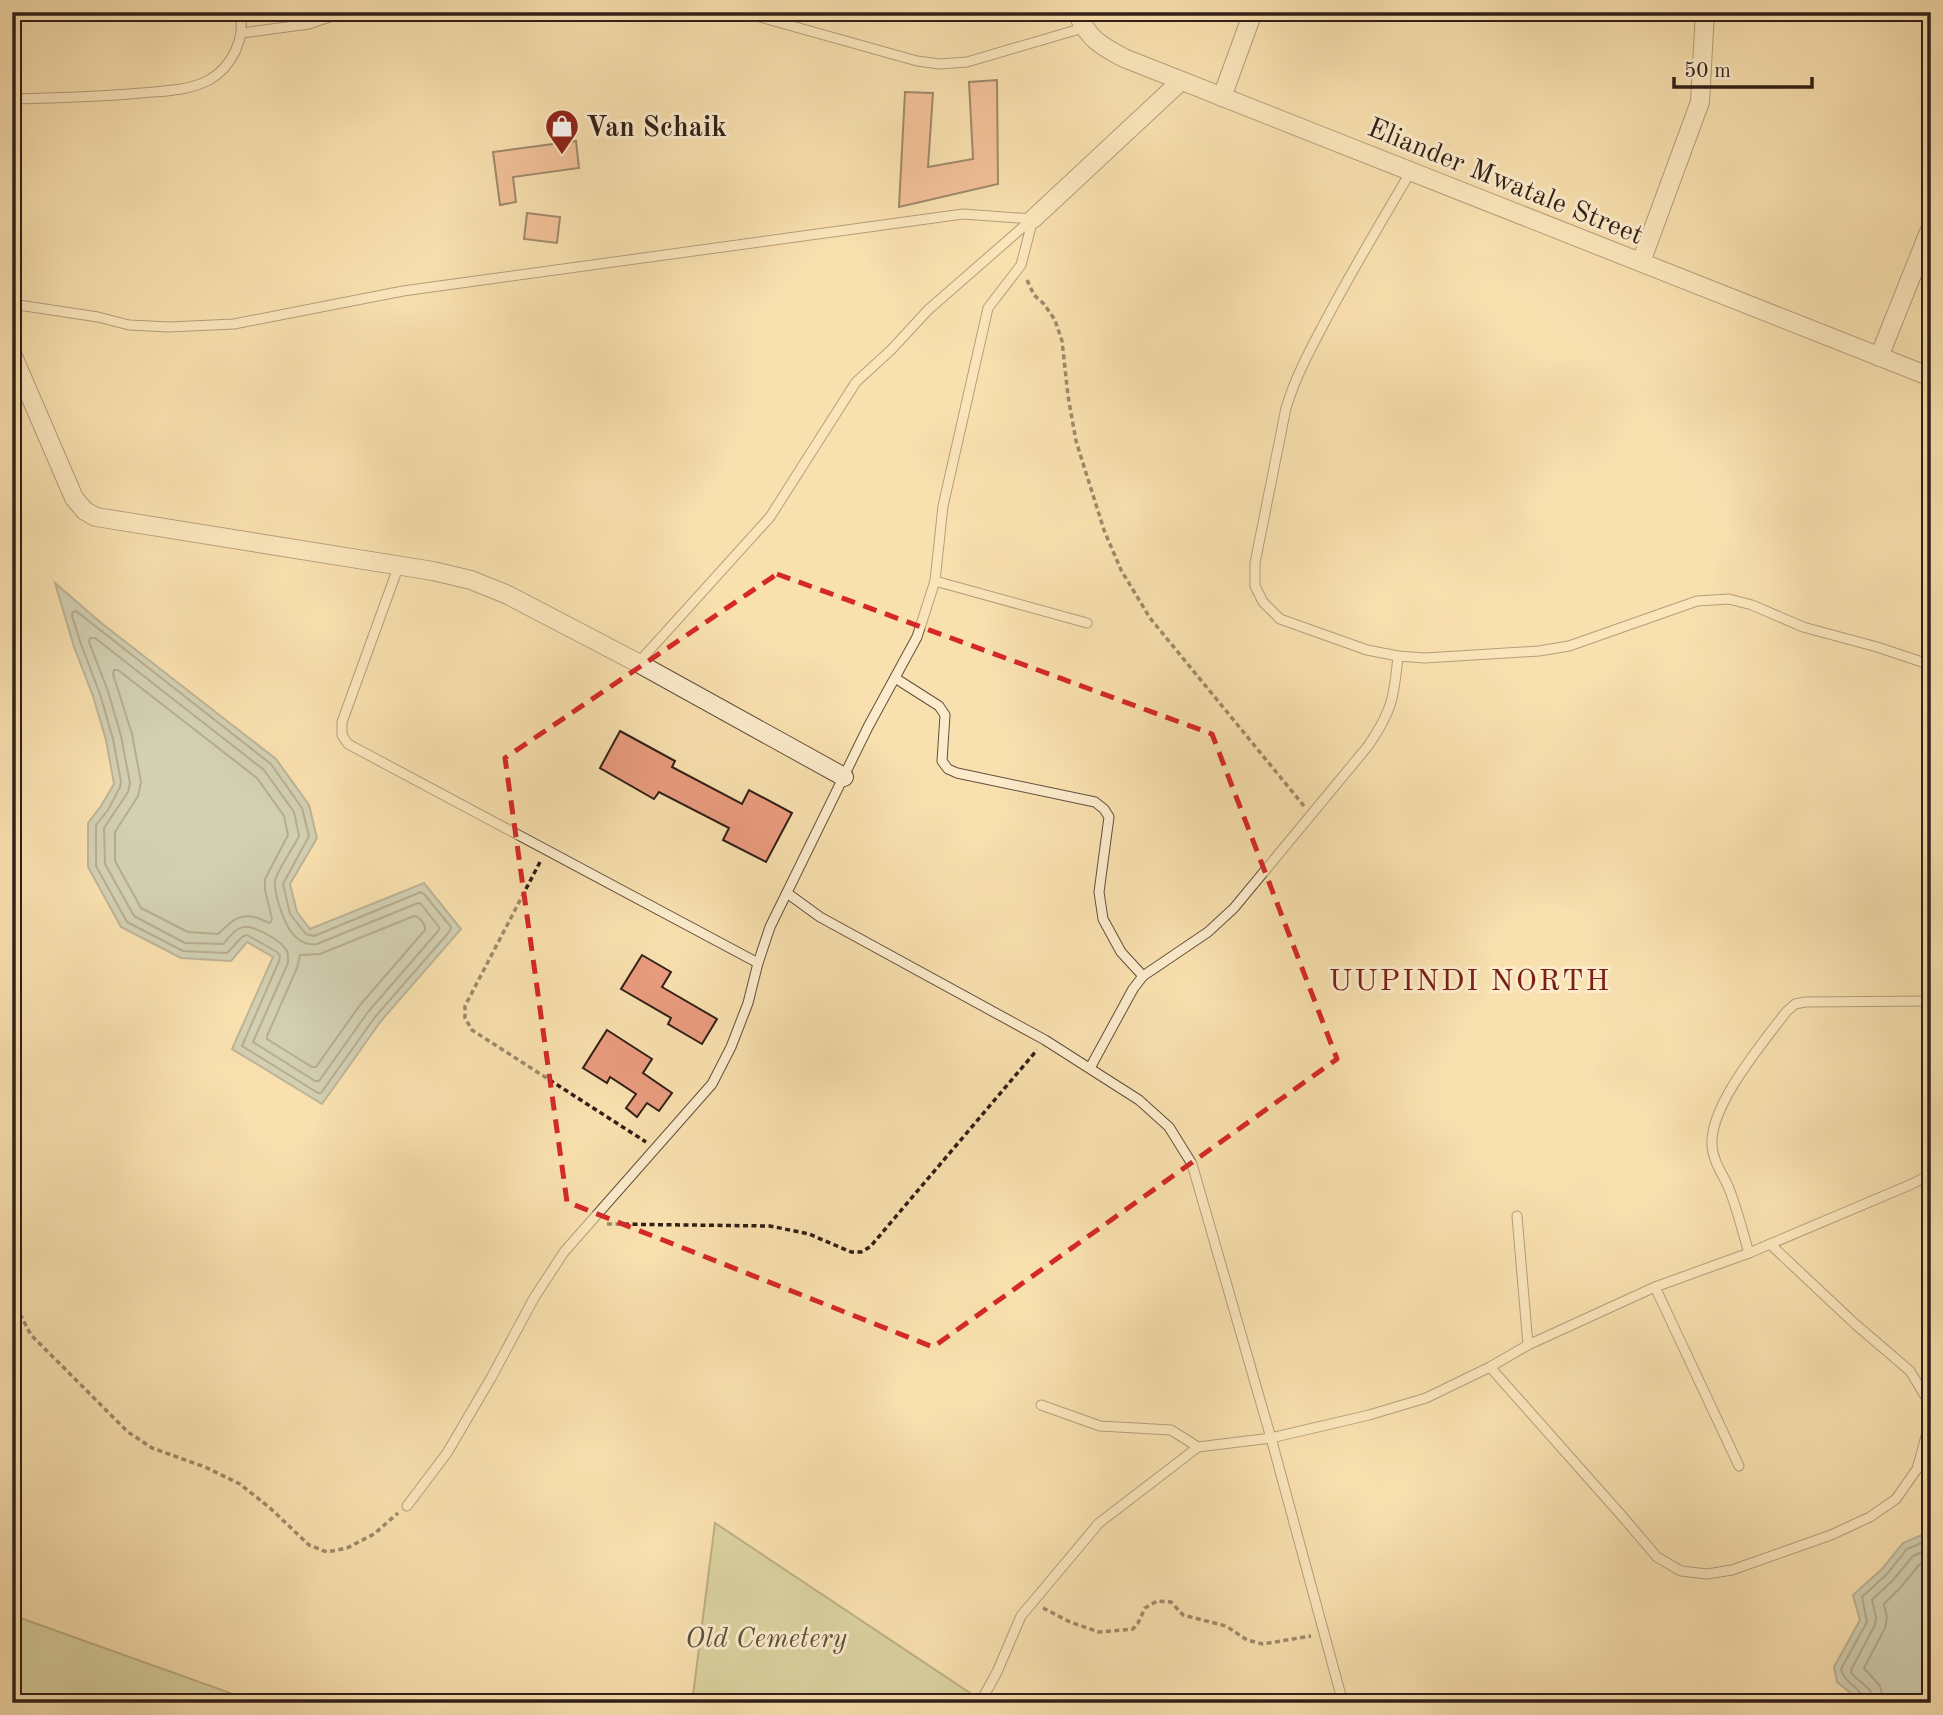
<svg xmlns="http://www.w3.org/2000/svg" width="1943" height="1715" font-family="'Old Standard TT',serif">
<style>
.green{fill:#b7c390;stroke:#747154;stroke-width:2}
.water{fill:#a2bbb5;stroke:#757d76;stroke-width:2}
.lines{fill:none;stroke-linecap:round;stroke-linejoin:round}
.shore{stroke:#6a6d66;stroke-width:2}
.building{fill:#ea9c7f;stroke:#311f17;stroke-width:2}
.lane-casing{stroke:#634f3d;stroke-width:11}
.street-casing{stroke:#634f3d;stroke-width:20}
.path{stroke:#311f17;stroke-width:3.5;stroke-dasharray:5 3.5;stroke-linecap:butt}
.lane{stroke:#fbebcb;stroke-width:9}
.street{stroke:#fbebcb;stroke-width:18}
.marked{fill:none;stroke:#d62828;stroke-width:5;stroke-dasharray:14 9;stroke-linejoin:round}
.labels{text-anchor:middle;stroke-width:6;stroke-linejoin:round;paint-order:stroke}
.poi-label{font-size:28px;font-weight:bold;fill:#311f17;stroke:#fbebcb;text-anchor:start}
.street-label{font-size:28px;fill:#311f17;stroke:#fbebcb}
.park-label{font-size:28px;font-style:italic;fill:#59503b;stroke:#fbebcb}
.neighbourhood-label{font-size:30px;letter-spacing:2px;fill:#7a1f14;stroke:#fbebcb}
</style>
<rect width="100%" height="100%" fill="#f9e0af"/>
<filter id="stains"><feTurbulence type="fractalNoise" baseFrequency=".00286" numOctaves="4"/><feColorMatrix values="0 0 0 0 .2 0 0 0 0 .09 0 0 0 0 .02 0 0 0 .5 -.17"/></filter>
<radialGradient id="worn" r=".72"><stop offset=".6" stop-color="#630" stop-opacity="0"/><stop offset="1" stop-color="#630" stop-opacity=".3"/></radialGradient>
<g class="green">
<polygon points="715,1523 985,1703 692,1703"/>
<polygon points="12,1615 258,1703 12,1703"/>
</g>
<g class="water">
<polygon points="55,583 100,622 276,759 309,805 317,838 290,884 297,912 310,929 424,883 461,929 381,1021 322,1104 232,1049 273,957 247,942 231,961 181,958 121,927 88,867 88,823 101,806 114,784 106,740 93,696 74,647"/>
<polygon points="1931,1531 1931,1703 1860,1703 1853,1695 1837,1682 1834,1667 1860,1620 1853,1595 1882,1569 1903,1543"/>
</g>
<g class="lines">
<g class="shore">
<polygon points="76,611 271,764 302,808 309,836 283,884 290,914 306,934 314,936 421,892 424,894 451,927 450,931 375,1017 321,1093 318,1093 242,1046 279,961 280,956 277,952 247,935 242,937 227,953 183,951 127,922 96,866 96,825 108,810 120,787 121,782 113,739 100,694 81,644 72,616 73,612"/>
<path d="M90 638H95L264 770 294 812 299 836C293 849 278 868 275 881 274 886 276 892 277 898 282 916 292 948 317 944L418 903 421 904 439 927V930L368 1012 319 1081H315L253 1042 288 963C288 957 289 952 284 947 279 940 253 925 244 927 235 928 229 938 223 944L185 943 134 916 105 864 104 828 128 792 130 783 121 736 108 691 89 642Z"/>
<path d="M114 670H118L257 778 284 816 288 835 265 879V890L272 919 270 923C265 922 260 918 254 917 237 913 229 924 218 934L188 932 141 908 115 861V832L138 796 141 782 132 734 113 674Z"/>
<path d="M414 916C419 916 426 925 425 930L360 1005 316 1067H312L267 1039V1036L297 968 300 955 320 954Z"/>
<path d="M1865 1703C1862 1687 1844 1684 1841 1669L1867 1622 1862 1597 1887 1574 1907 1549 1931 1539"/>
<polyline points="1874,1703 1870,1690 1852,1674 1851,1670 1875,1625 1876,1617 1872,1600 1893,1580 1913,1556 1931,1548"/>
<polyline points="1884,1703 1880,1686 1864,1668 1885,1628 1887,1618 1884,1604 1901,1587 1919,1565 1931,1560"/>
</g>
</g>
<g class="building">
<polygon points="997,80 998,184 899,207 905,92 933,93 928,167 973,159 969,82"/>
<polygon points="576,141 579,168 513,177 516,202 500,205 493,152"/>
<polygon points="527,213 560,217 557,243 524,239"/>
<polygon points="620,731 675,761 672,767 742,804 749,790 792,813 766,862 723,840 729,828 659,792 654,799 600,768"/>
<polygon points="642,955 671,972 662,987 717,1019 702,1044 668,1024 671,1018 621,989"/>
<polygon points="607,1030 652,1059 643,1073 672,1093 659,1111 647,1103 637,1117 626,1108 636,1094 610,1077 607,1083 583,1068"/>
</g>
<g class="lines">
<g class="lane-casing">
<g id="lane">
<polyline points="742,12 917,61 940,64 967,62 1083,28"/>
<polyline points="242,33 309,24 344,12"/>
<path d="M12 99C55 98 98 97 141 93 163 91 188 91 209 80 232 67 246 38 240 12"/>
<path d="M1411 171C1383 219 1354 267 1328 316 1312 346 1296 375 1286 408L1255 563V586L1263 602 1280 619 1367 650 1398 656 1425 658 1539 651 1569 646 1697 601 1729 599 1752 605 1803 627 1877 647 1931 665"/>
<polyline points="12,304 98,317 129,325 169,327 234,324 403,291 963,214 1033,219"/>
<polyline points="399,565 342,722 342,735 348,744 758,963"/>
<polyline points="935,581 1087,623"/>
<polyline points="638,663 770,517 856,382 891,350 928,310 1031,220"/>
<polyline points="895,678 939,706 945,715 942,761 948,769 957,773 1095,802 1104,809 1109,817 1099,892 1103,919 1121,952 1143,976"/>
<polyline points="787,893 820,917 1045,1040 1139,1100 1169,1127 1192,1164 1271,1438 1343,1703"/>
<path d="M1090 1068 1133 989 1143 976 1208 932 1234 908 1368 746C1392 711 1394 698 1398 656"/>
<polyline points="1517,1216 1528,1345"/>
<path d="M1749 1253C1742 1230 1737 1208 1728 1186 1722 1173 1713 1161 1712 1146 1709 1106 1762 1044 1786 1012L1795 1004 1805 1002 1931 1001"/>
<polyline points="1655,1287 1739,1466"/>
<polyline points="1490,1367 1622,1516 1657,1557 1681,1571 1707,1574 1732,1570 1831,1535 1870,1517 1896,1499 1917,1469 1928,1429 1927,1399 1910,1371 1854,1323 1770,1244"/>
<polyline points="1041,1405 1100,1426 1171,1430 1198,1447"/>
<polyline points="407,1506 447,1453 491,1378 534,1298 564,1252 712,1084 731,1047 748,1003 758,963 770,927 868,727 917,637 935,581 943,506 988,308 1021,265 1033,219"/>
<polyline points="980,1703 997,1672 1021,1616 1099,1523 1198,1447 1271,1438 1369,1415 1426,1398 1490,1367 1528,1345 1655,1287 1749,1253 1912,1184 1931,1174"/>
</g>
</g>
<g class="street-casing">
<g id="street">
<path d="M1077 12C1087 38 1101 46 1124 58L1931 377"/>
<polyline points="1222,97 1253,12"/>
<polyline points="1033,219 1181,81"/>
<polyline points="1641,262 1700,102 1705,12"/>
<polyline points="12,354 74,498 85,511 96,517 433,571 471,580 508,595 638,663 844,777"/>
<polyline points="1879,357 1931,227"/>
</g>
</g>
<g class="path">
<polyline points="1027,280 1034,295 1044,304 1055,320 1062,341 1068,396 1076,441 1104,530 1121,570 1150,618 1304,806"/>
<polyline points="540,862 465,1006 465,1018 472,1030 646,1142"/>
<polyline points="607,1224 770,1226 809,1234 851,1252 861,1252 870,1247 1037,1050"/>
<polyline points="12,1299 31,1335 128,1432 152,1448 205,1467 240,1484 270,1508 309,1545 327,1552 347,1548 374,1534 398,1513"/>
<polyline points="1043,1608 1070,1622 1099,1632 1133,1629 1138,1623 1145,1608 1157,1601 1171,1602 1183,1615 1226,1626 1247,1640 1263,1644 1311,1636"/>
</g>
<use href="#lane" class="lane"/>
<use href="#street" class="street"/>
</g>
<path d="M0 0H1943V1715H0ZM777 574 1212 734 1337 1059 933 1347 567 1202 505 758Z" fill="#f9e0af" fill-opacity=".55" fill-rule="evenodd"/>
<path class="marked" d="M777 574 1212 734 1337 1059 933 1347 567 1202 505 758Z"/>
<defs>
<g id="shop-pin" transform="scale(1.75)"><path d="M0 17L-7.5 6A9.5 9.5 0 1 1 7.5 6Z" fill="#8f2418" stroke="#fbebcb"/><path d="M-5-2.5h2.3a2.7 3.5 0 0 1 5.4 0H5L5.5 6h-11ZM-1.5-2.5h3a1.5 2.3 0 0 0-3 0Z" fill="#fff"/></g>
</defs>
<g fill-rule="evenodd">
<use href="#shop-pin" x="562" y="126"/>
</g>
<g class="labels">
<g class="poi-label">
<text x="586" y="136">Van Schaik</text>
</g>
<g class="street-label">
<text transform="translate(1506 180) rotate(22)" y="10">Eliander Mwatale Street</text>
</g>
<g class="park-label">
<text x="766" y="1647">Old Cemetery</text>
</g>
<g class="neighbourhood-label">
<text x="1470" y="990">UUPINDI NORTH</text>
</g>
</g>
<rect width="1943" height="1715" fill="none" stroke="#f9e0af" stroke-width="42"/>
<rect x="14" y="14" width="1915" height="1687" fill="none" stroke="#311f17" stroke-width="3.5"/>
<rect x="21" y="21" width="1901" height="1673" fill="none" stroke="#311f17" stroke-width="2"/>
<path d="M1674 77v10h138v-10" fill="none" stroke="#311f17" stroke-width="3.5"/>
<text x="1684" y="77" font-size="21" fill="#311f17" stroke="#fbebcb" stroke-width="5" paint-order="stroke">50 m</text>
<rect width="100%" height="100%" filter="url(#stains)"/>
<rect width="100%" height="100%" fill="url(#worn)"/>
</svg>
